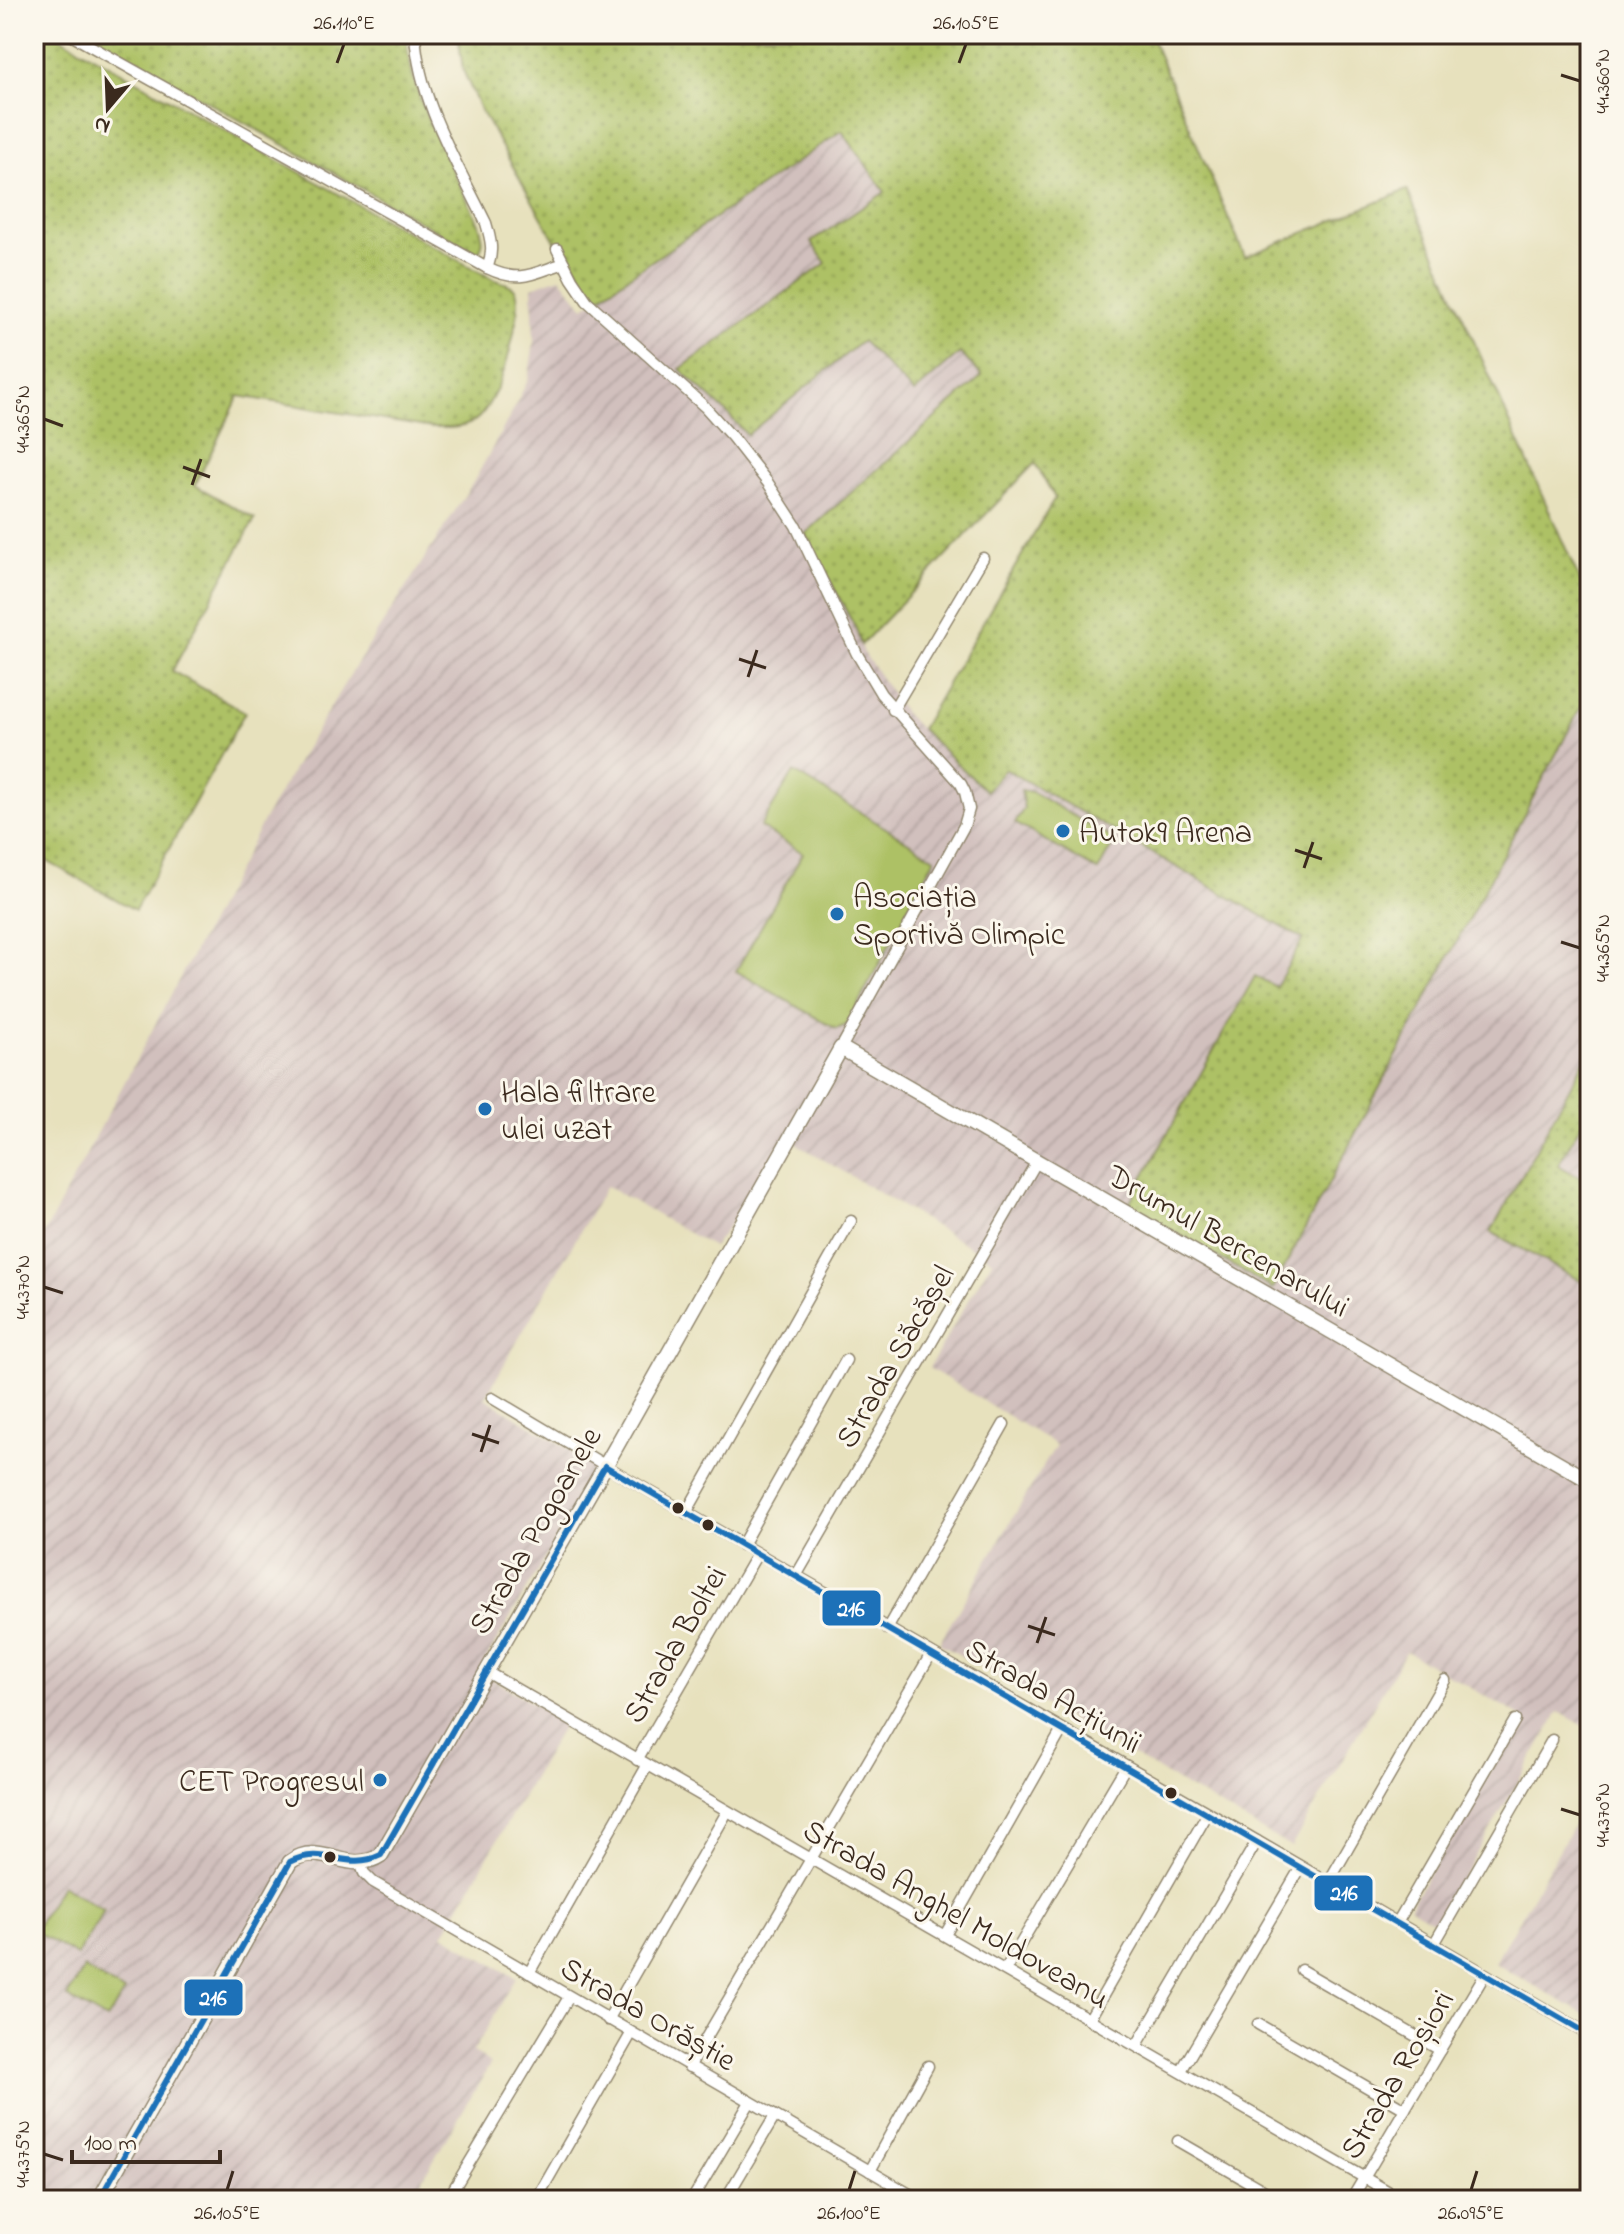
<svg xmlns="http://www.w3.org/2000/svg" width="1624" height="2234" font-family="'Indie Flower',sans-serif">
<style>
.industrial{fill:url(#industrial-furrows)}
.grass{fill:url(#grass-dots);stroke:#747642;stroke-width:2}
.park{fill:#adc165;stroke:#747642;stroke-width:2}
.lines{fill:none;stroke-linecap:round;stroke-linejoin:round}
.street-casing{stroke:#91866e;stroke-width:13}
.secondary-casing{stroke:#91866e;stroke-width:17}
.street{stroke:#fff;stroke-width:10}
.secondary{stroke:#fff;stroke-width:14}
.bus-1-casing{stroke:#fbf7ec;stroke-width:12}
.bus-1{stroke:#1d71b8;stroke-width:6}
.ticks{fill:none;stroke:#3b2a1e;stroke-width:3}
.poi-dot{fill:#1f6fb2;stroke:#fbf7ec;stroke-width:3}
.bus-dot{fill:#3b2a1e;stroke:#fbf7ec;stroke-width:3}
.labels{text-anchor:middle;stroke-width:6;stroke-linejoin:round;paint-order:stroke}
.poi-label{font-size:32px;fill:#3b2a1e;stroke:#fbf7ec;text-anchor:start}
.street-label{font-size:32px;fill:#3b2a1e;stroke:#fbf7ec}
.line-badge{stroke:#fbf7ec;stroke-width:3}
.badge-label{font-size:22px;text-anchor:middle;font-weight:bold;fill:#fff}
.neatline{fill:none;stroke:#3b2a1e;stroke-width:3}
.ticks-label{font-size:20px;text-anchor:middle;fill:#3b2a1e}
</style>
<defs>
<pattern id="industrial-furrows" width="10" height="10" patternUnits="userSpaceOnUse" patternTransform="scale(2)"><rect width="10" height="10" fill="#d1c0bd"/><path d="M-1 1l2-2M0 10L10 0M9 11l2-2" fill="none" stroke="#b4a5a2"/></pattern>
<pattern id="grass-dots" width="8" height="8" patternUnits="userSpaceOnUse" patternTransform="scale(2)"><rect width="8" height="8" fill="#adc165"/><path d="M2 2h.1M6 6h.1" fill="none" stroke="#8e9d53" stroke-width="1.8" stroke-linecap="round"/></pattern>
</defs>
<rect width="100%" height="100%" fill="#fbf7ec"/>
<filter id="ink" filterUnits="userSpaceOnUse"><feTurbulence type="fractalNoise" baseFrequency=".0125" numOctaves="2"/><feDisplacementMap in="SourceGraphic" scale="16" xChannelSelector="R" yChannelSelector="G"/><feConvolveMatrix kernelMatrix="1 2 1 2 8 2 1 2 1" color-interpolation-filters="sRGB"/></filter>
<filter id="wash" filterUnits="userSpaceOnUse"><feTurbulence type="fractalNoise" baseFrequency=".006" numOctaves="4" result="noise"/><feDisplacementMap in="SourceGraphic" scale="32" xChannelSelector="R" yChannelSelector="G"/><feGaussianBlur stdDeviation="1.8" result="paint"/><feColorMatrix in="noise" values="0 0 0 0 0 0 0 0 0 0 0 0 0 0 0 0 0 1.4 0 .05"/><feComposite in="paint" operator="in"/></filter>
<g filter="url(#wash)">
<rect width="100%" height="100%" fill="#e7e1bd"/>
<g class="industrial">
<polygon points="843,131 885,193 811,241 827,263 680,369 728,414 747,435 862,341 960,353 982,377 805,534 856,629 864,653 906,715 985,791 1004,769 1303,939 1276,987 1254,976 1128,1205 1274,1288 1590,690 1590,1729 1559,1712 1436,1923 1409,1907 1522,1717 1406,1651 1291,1847 939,1643 1056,1445 929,1368 992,1260 792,1141 713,1247 606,1186 485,1398 598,1467 479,1671 565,1722 443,1935 516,1978 473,2052 491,2063 410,2200 34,2200 34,1253 270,808 343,686 474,481 509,418 528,380 534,342 532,287 560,277 584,307"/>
<polygon points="1590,1797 1590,2017 1494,1963"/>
</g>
<g class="grass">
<path d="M34 34H54C180 106 307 177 434 247 454 258 473 269 493 279 499 282 511 283 515 289 525 304 505 372 497 388 480 424 471 429 432 428L239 396 195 485 255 519 172 671 245 712 135 910 34 854Z"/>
<path d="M87 34H406C410 101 451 164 479 224 482 234 486 245 477 253L473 251Z"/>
<polygon points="458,34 1150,34 1245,257 1407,190 1590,603 1590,690 1273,1289 1128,1205 1255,976 1276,987 1303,939 1005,769 986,791 921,729 1055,498 1035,463 861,645 856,629 805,534 982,376 960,353 914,393 862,341 747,435 728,414 680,369 826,263 811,242 885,192 842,131 596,299 564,246 558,246 479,107 463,70"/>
<polygon points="1590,1050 1590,1108 1558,1165 1590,1183 1590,1286 1491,1232"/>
</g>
<g class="park">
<polygon points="794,772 935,858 847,1025 836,1029 736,971 803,853 760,827"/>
<polygon points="1021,790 1032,792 1115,840 1098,871 1015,823 1024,808"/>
<polygon points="61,1885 104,1910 77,1956 34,1931"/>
<polygon points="84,1968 124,1992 107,2020 67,1997"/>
</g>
</g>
<g filter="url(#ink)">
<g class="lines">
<g class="street-casing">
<g id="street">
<path d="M69 34 487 268C520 284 532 274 564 263"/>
<path d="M415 34C419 102 457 163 486 223 491 240 494 252 487 268"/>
<polyline points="557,249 572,279 587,301 705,407 732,437 768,483 796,526 857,654 881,694 961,784 965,792 969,809 964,826 841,1048"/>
<polyline points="893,710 983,558"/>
<polyline points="492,1398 623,1476 1233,1827 1590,2035"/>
<polyline points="686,1513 851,1221"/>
<polyline points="742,1545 846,1360"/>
<polyline points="796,1576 1037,1161"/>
<polyline points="887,1629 1004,1424"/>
<polyline points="485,1671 1403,2200"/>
<polyline points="637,1760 757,1554"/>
<polyline points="360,1863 364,1873 373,1882 920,2200"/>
<polyline points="1328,1883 1445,1680"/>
<polyline points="1397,1923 1515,1720"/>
<polyline points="945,1935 1062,1730"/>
<polyline points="1434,1944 1552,1740"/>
<polyline points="1005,1970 1126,1766"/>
<polyline points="1301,1970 1440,2050"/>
<polyline points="529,1973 647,1766"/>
<polyline points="1090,2018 1208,1813"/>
<polyline points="608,2020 727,1812"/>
<polyline points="1258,2024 1405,2109"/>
<polyline points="1137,2045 1257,1841"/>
<polyline points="689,2067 931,1654"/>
<polyline points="1181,2071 1301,1867"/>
<polyline points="1178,2141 1280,2200"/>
<polyline points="870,2171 928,2066"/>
<polyline points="447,2200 569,1997"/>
<polyline points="536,2200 631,2034"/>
<polyline points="692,2200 750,2102"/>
<polyline points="725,2200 775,2116"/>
<polyline points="1351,2200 1485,1974"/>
</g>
</g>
<g class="secondary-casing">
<path id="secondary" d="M99 2200 290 1862C320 1839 348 1877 381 1855L612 1454 841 1048 1590 1481"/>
</g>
<use href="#street" class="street"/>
<use href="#secondary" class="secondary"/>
<g class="bus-1-casing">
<g id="bus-1">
<polyline points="605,1466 1590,2035"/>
<path d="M99 2200 290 1862C324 1844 346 1872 381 1855L605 1466"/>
</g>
</g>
<use href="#bus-1" class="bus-1"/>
</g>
</g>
<path class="ticks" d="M337 63 344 44M959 63 966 44M1561 75 1580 81M44 419 63 426M183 467 210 477M192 485 201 459M739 659 766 668M748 677 757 650M1295 850 1322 859M1304 868 1313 842M1561 942 1580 948M44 1287 63 1293M472 1434 499 1443M481 1452 490 1425M1028 1626 1055 1635M1037 1643 1046 1617M1561 1809 1580 1815M44 2154 63 2160M227 2190 233 2171M849 2190 855 2171M1471 2190 1477 2171"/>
<g class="poi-dot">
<circle cx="1063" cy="831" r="8"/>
<circle cx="837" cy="914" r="8"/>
<circle cx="485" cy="1109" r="8"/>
<circle cx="380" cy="1780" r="8"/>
</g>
<g class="bus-dot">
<circle cx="678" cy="1508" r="7"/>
<circle cx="708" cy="1525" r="7"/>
<circle cx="1171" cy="1793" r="7"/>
<circle cx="330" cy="1857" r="7"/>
</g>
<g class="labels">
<g class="poi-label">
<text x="1079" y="842">Autok9 Arena</text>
<text x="853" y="907">Asociația<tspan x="853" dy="37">Sportivă Olimpic</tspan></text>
<text x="501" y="1102">Hala filtrare<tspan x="501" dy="37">ulei uzat</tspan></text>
<text x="364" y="1791" text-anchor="end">CET Progresul</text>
</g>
<g class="street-label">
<text transform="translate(1229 1240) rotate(30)" y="11">Drumul Bercenarului</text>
<text transform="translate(894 1356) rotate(-60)" y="11">Strada Săcășel</text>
<text transform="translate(534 1530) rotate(-60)" y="11">Strada Pogoanele</text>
<text transform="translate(674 1644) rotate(-60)" y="11">Strada Boltei</text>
<text transform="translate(1054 1695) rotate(30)" y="11">Strada Acțiunii</text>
<text transform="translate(957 1913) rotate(30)" y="11">Strada Anghel Moldoveanu</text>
<text transform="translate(649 2013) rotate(30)" y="11">Strada Orăștie</text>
<text transform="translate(1396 2074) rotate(-59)" y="11">Strada Roșiori</text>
</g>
</g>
<g class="line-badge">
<rect x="821" y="1589" width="61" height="38" rx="8" fill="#1d71b8"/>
<rect x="1313" y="1874" width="61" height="38" rx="8" fill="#1d71b8"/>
<rect x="183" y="1978" width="61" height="39" rx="8" fill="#1d71b8"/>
</g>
<g class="badge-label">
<text x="851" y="1616">216</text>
<text x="1344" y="1900">216</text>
<text x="213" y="2005">216</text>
</g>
<rect width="1624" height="2234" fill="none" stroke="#fbf7ec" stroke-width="88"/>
<g transform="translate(108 108) rotate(199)" stroke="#fbf7ec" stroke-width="6" paint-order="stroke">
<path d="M0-6L14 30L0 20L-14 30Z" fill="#3b2a1e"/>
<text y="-12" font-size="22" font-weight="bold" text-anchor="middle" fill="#3b2a1e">N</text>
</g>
<path d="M72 2150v12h148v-12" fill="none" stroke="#3b2a1e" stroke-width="4"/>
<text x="84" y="2150" font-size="24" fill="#3b2a1e" stroke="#fbf7ec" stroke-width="6" paint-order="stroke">100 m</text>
<rect x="44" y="44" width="1536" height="2146" class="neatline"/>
<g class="ticks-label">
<text x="344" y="29">26.110°E</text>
<text x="966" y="29">26.105°E</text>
<text transform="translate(1602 81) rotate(-90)" y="7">44.360°N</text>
<text transform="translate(22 419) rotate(-90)" y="7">44.365°N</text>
<text transform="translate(1602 948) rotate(-90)" y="7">44.365°N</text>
<text transform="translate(22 1287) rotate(-90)" y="7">44.370°N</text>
<text transform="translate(1602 1815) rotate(-90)" y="7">44.370°N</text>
<text transform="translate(22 2154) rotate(-90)" y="7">44.375°N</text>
<text x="227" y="2219">26.105°E</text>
<text x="849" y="2219">26.100°E</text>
<text x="1471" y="2219">26.095°E</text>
</g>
</svg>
